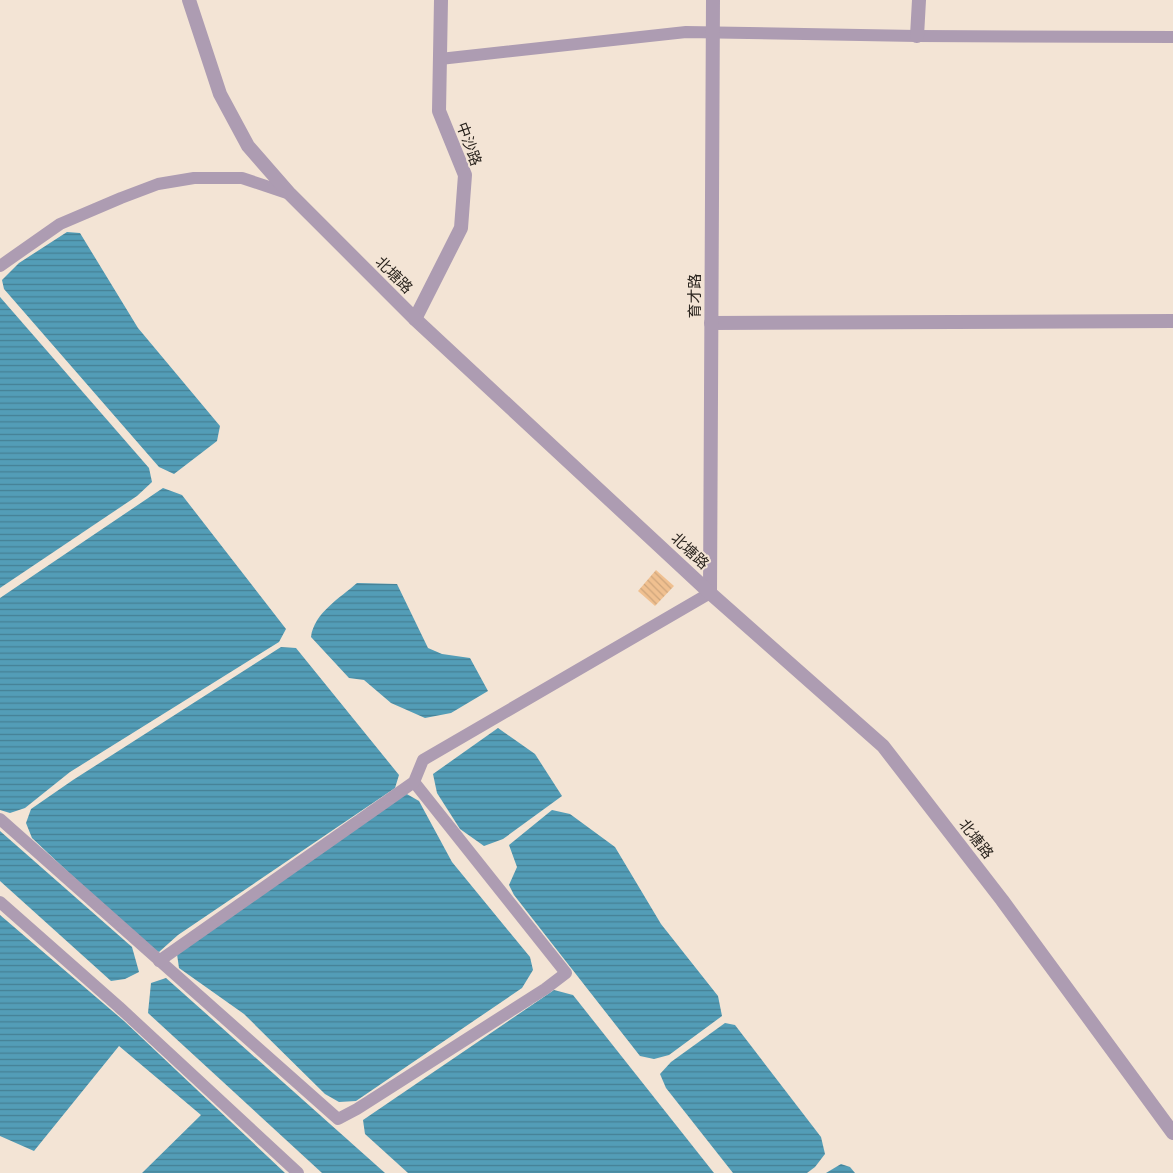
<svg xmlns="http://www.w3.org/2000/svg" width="1173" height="1173" font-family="Raleway,'Noto Sans SC',sans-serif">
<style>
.water{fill:url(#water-rules)}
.building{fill:url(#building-back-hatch)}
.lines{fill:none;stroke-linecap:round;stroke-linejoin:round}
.service{stroke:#ad9cb2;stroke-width:12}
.minor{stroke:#ad9cb2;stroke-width:14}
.tertiary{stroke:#ad9cb2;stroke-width:14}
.labels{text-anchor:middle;stroke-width:4;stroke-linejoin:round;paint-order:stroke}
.street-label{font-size:15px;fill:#2a241e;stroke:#f3e4d5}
</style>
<defs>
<pattern id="water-rules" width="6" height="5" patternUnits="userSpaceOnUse" patternTransform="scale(1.25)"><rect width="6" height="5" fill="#539db7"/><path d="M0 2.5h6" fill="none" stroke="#458094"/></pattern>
<pattern id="building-back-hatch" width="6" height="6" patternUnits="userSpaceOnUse" patternTransform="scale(1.25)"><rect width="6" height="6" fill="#f0c090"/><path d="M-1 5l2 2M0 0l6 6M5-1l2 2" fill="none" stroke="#cea57c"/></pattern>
</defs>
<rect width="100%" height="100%" fill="#f3e4d5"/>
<g class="water">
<polygon points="67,232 80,233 138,328 220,426 217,441 174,474 159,467 4,289 2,280 19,263"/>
<polygon points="0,297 149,468 152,482 137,496 0,588"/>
<polygon points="163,488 182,495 286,629 279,642 70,772 25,808 10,813 0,810 0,598"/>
<path d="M357 583 397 584 428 648 442 654 470 658 488 691 451 713 425 718 391 703 364 680 349 678 311 637C314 613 340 598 357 583Z"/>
<polygon points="281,647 296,648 399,775 395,788 178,935 159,952 147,946 32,838 26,823 31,809 73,780"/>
<polygon points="498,728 535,754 562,796 503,839 484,846 460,829 437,793 433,774"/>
<polygon points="405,793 419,801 452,862 530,957 533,970 522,988 356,1101 339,1102 325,1094 244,1014 179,968 177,954"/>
<polygon points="552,810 570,814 615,847 661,924 718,996 722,1016 669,1055 654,1059 640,1056 514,895 509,885 517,867 509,845"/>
<polygon points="0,831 132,947 139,972 125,979 111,981 0,881"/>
<polygon points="0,915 124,1021 285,1173 142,1173 201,1115 119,1046 34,1151 0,1136"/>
<polygon points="166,978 385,1173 322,1173 148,1013 151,983"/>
<polygon points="554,990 573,995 714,1173 408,1173 365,1134 363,1120"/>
<polygon points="725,1023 735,1025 821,1137 825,1154 815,1167 807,1173 733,1173 666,1088 660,1074 671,1062"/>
<polygon points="841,1164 850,1167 855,1173 826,1173"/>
</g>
<polygon class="building" points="656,570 674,586 655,606 638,591"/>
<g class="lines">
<g class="service">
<polyline points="440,59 686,32 917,36 1173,37"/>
<polyline points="0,266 60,224 121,198 158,184 194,178 242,178 290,194"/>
<polyline points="0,819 338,1119 357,1109 545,989 566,973 414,782"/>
<polyline points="0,902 119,1007 298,1173"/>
<polyline points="159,961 414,782 423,760 710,593"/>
</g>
<g class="minor">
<polyline points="917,36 919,0"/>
<polyline points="415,319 461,228 465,175 439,111 441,0"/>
<polyline points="711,323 1173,321"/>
<polyline points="710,593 713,0"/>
</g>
<polyline class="tertiary" points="189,0 220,94 248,146 290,194 415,319 710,593 883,746 1002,900 1173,1133"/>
</g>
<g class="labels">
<g class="street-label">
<text transform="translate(469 144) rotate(70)" y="5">中沙路</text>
<text transform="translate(394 275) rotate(45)" y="5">北塘路</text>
<text transform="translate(695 296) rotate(-90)" y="5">育才路</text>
<text transform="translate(690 551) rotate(43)" y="5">北塘路</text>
<text transform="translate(976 839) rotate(52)" y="5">北塘路</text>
</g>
</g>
</svg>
